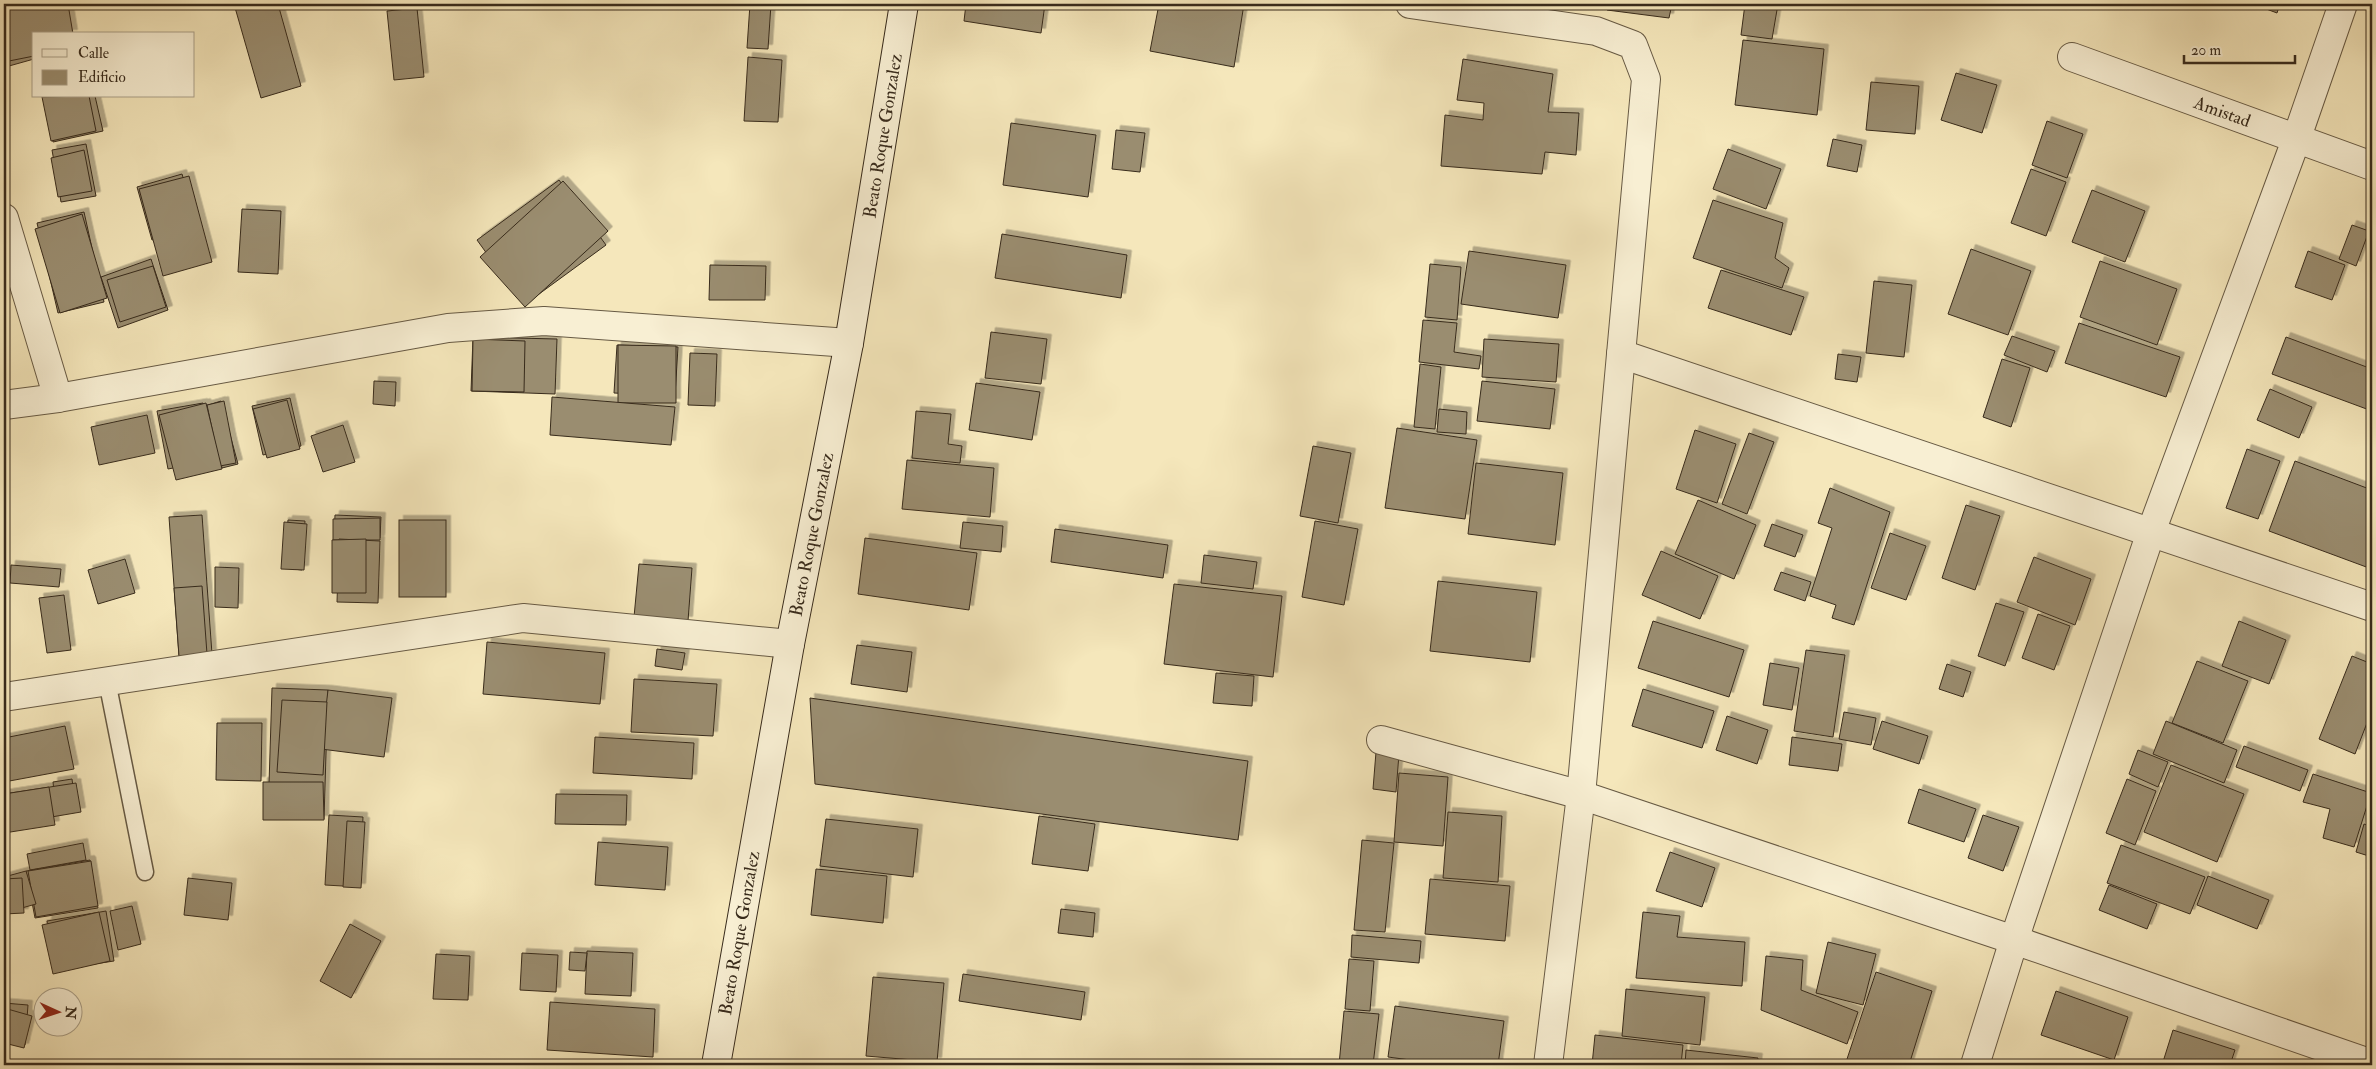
<svg xmlns="http://www.w3.org/2000/svg" width="2376" height="1069" font-family="'IM FELL Double Pica',serif">
<style>
.building{fill:#9a8d6f;stroke:#382b1c;filter:url(#shadow)}
.lines{fill:none;stroke-linecap:round;stroke-linejoin:round}
.lane-casing{stroke:#675a44;stroke-width:19}
.street-casing{stroke:#675a44;stroke-width:30}
.secondary-casing{stroke:#382b1c;stroke-width:30}
.lane{stroke:#f8efd3;stroke-width:16}
.street{stroke:#f8efd3;stroke-width:28}
.secondary{stroke:#f8efd3;stroke-width:28}
.labels{text-anchor:middle;stroke-width:4;stroke-linejoin:round;paint-order:stroke}
.street-label{font-size:18px;fill:#382b1c;stroke:#f8efd3}
</style>
<defs>
<filter id="shadow"><feDropShadow dx="4.5" dy="-4.5" stdDeviation="0" flood-color="#0004"/></filter>
</defs>
<rect width="100%" height="100%" fill="#f5e7bb"/>
<filter id="stains"><feTurbulence type="fractalNoise" baseFrequency=".004" numOctaves="4"/><feColorMatrix values="0 0 0 0 .2 0 0 0 0 .09 0 0 0 0 .02 0 0 0 .5 -.17"/></filter>
<radialGradient id="worn" r=".72"><stop offset=".6" stop-color="#630" stop-opacity="0"/><stop offset="1" stop-color="#630" stop-opacity=".3"/></radialGradient>
<g class="building">
<polygon points="4,4 61,4 69,34 34,34 34,59 9,66 4,49"/>
<polygon points="4,4 68,4 73,34 34,34 34,56 4,62"/>
<polygon points="234,4 278,4 301,86 261,98"/>
<polygon points="750,4 771,4 768,49 747,48"/>
<polygon points="818,4 859,4 858,7"/>
<polygon points="966,4 1045,4 1041,33 964,21"/>
<polygon points="1159,4 1244,4 1234,67 1150,51"/>
<polygon points="1608,4 1672,4 1669,18 1607,10"/>
<polygon points="1745,4 1778,4 1772,39 1741,35"/>
<polygon points="2253,4 2280,4 2277,13"/>
<polygon points="417,8 424,77 394,80 387,11"/>
<polygon points="1743,40 1824,49 1817,115 1735,105"/>
<polygon points="748,57 782,60 778,122 744,121"/>
<polygon points="1463,59 1553,74 1548,112 1579,113 1576,155 1545,152 1542,174 1441,166 1445,115 1483,120 1484,103 1457,100"/>
<polygon points="1956,73 1997,85 1982,133 1941,120"/>
<polygon points="1871,82 1919,86 1915,134 1866,130"/>
<polygon points="43,96 95,96 103,131 53,142"/>
<polygon points="89,96 96,131 51,141 42,97"/>
<polygon points="2047,121 2083,134 2067,178 2032,165"/>
<polygon points="1011,123 1096,135 1088,197 1003,185"/>
<polygon points="1116,130 1145,133 1140,172 1112,169"/>
<polygon points="1833,139 1862,145 1857,172 1827,166"/>
<polygon points="86,144 96,196 61,202 52,150"/>
<polygon points="1728,149 1781,169 1766,209 1713,189"/>
<polygon points="84,150 92,191 58,197 51,158"/>
<polygon points="2031,169 2066,182 2046,236 2011,223"/>
<polygon points="182,174 198,227 152,240 137,187"/>
<polygon points="189,176 212,262 163,276 139,189"/>
<polygon points="559,180 606,245 524,305 477,240"/>
<polygon points="563,181 608,231 525,307 480,257"/>
<polygon points="2092,190 2145,211 2125,262 2072,242"/>
<polygon points="1713,200 1783,223 1775,258 1789,268 1782,288 1693,258"/>
<polygon points="242,209 281,211 278,274 238,272"/>
<polygon points="84,212 104,302 58,313 37,223"/>
<polygon points="82,214 107,298 60,313 35,229"/>
<polygon points="2352,225 2369,231 2356,266 2339,259"/>
<polygon points="1002,234 1127,255 1121,298 995,278"/>
<polygon points="1971,249 2031,271 2008,335 1948,314"/>
<polygon points="1469,251 1566,265 1558,318 1461,304"/>
<polygon points="2308,251 2345,265 2332,300 2295,287"/>
<polygon points="151,259 168,310 118,328 101,277"/>
<polygon points="2100,261 2177,289 2157,345 2080,317"/>
<polygon points="1430,264 1461,267 1457,320 1425,317"/>
<polygon points="710,265 766,266 765,300 709,300"/>
<polygon points="153,266 166,307 120,322 107,280"/>
<polygon points="1721,270 1804,297 1791,335 1708,308"/>
<polygon points="1874,281 1912,285 1904,357 1866,353"/>
<polygon points="1423,320 1457,323 1454,352 1481,356 1479,369 1419,362"/>
<polygon points="2079,323 2180,357 2166,397 2065,363"/>
<polygon points="991,332 1047,339 1041,384 985,378"/>
<polygon points="2012,336 2055,351 2047,372 2004,355"/>
<polygon points="473,337 557,339 555,394 471,391"/>
<polygon points="2286,337 2372,369 2372,411 2272,374"/>
<polygon points="473,339 525,341 524,392 472,391"/>
<polygon points="1484,339 1559,344 1556,382 1482,377"/>
<polygon points="617,345 678,347 675,396 614,393"/>
<polygon points="618,345 676,346 676,403 618,403"/>
<polygon points="690,353 717,354 715,406 688,405"/>
<polygon points="1838,354 1861,357 1857,382 1835,379"/>
<polygon points="2002,359 2030,368 2011,427 1983,417"/>
<polygon points="1420,364 1441,367 1435,429 1414,427"/>
<polygon points="374,381 396,382 395,406 373,404"/>
<polygon points="1482,381 1555,389 1550,429 1477,421"/>
<polygon points="976,383 1040,392 1032,440 969,430"/>
<polygon points="2270,389 2312,407 2299,438 2257,420"/>
<polygon points="552,397 675,407 671,445 550,435"/>
<polygon points="290,398 301,446 263,455 252,406"/>
<polygon points="287,400 300,449 267,458 253,409"/>
<polygon points="221,401 238,464 222,468 205,406"/>
<polygon points="224,401 236,463 220,466 207,405"/>
<polygon points="203,403 215,460 168,469 157,411"/>
<polygon points="206,403 222,469 176,480 159,415"/>
<polygon points="1439,409 1467,412 1466,434 1437,432"/>
<polygon points="916,411 951,414 948,444 962,446 960,463 912,458"/>
<polygon points="147,415 155,453 99,465 91,427"/>
<polygon points="343,425 355,462 323,472 311,436"/>
<polygon points="1397,428 1477,440 1465,519 1385,508"/>
<polygon points="1695,430 1736,444 1717,503 1676,489"/>
<polygon points="1749,433 1774,442 1747,514 1722,504"/>
<polygon points="1313,446 1351,453 1338,523 1300,516"/>
<polygon points="2247,449 2280,461 2258,519 2226,508"/>
<polygon points="907,460 994,468 990,517 902,509"/>
<polygon points="2295,461 2372,490 2372,561 2369,568 2269,531"/>
<polygon points="1476,463 1563,473 1555,545 1468,534"/>
<polygon points="1830,488 1890,512 1854,625 1832,618 1836,605 1810,596 1832,528 1818,523"/>
<polygon points="1698,500 1756,525 1734,579 1675,554"/>
<polygon points="1966,505 2000,516 1975,590 1942,578"/>
<polygon points="202,515 212,654 179,656 169,517"/>
<polygon points="335,515 381,517 380,538 334,536"/>
<polygon points="380,518 380,540 333,540 333,519"/>
<polygon points="288,520 305,521 302,570 284,568"/>
<rect x="399" y="520" width="47" height="77"/>
<polygon points="1315,521 1358,529 1344,605 1302,597"/>
<polygon points="284,522 307,524 304,570 281,569"/>
<polygon points="963,522 1003,526 1001,552 960,548"/>
<polygon points="1772,524 1803,535 1795,557 1764,546"/>
<polygon points="1055,529 1168,545 1163,578 1051,562"/>
<polygon points="1890,533 1926,546 1906,600 1871,588"/>
<polygon points="865,538 977,553 969,610 858,594"/>
<polygon points="339,539 380,541 378,603 337,602"/>
<polygon points="366,539 366,593 332,593 332,540"/>
<polygon points="1661,551 1718,576 1700,619 1642,595"/>
<polygon points="1204,555 1257,562 1253,589 1201,583"/>
<polygon points="2034,557 2091,579 2075,625 2017,602"/>
<polygon points="125,559 135,593 98,604 88,570"/>
<polygon points="639,564 692,568 688,621 634,617"/>
<polygon points="11,565 61,569 59,587 10,583"/>
<polygon points="215,567 239,568 238,608 215,607"/>
<polygon points="1781,572 1811,582 1805,601 1774,590"/>
<polygon points="1438,581 1537,592 1530,662 1430,651"/>
<polygon points="1174,584 1282,596 1273,677 1164,664"/>
<polygon points="202,586 207,654 179,656 174,588"/>
<polygon points="64,595 71,650 47,653 39,598"/>
<polygon points="1996,603 2024,612 2005,666 1978,656"/>
<polygon points="2038,614 2070,626 2054,670 2022,658"/>
<polygon points="1653,621 1744,650 1729,697 1638,668"/>
<polygon points="2239,621 2286,640 2269,684 2222,666"/>
<polygon points="487,642 605,653 600,704 483,694"/>
<polygon points="857,645 912,652 907,692 851,684"/>
<polygon points="657,649 685,653 682,670 655,666"/>
<polygon points="1806,650 1845,655 1833,737 1794,731"/>
<polygon points="2352,656 2372,664 2372,710 2355,754 2319,739"/>
<polygon points="2197,661 2248,681 2223,743 2172,723"/>
<polygon points="1770,663 1799,668 1792,710 1763,705"/>
<polygon points="1947,664 1971,672 1963,697 1939,689"/>
<polygon points="1216,673 1254,676 1252,706 1213,703"/>
<polygon points="634,679 717,684 713,736 631,732"/>
<polygon points="272,688 328,690 324,819 268,817"/>
<polygon points="1643,689 1714,711 1702,748 1632,726"/>
<polygon points="328,690 392,698 384,757 321,749"/>
<polygon points="810,698 1248,761 1238,840 815,784"/>
<polygon points="282,700 327,702 323,775 277,772"/>
<polygon points="1844,712 1876,718 1871,745 1839,739"/>
<polygon points="1727,716 1768,730 1757,764 1716,750"/>
<polygon points="1882,721 1928,736 1919,764 1873,749"/>
<polygon points="2166,721 2237,750 2224,783 2153,754"/>
<polygon points="217,723 262,723 261,781 216,780"/>
<polygon points="65,726 74,769 4,782 4,738"/>
<polygon points="595,737 694,743 692,779 593,773"/>
<polygon points="1792,737 1842,744 1838,771 1789,765"/>
<polygon points="2244,746 2308,770 2300,791 2236,767"/>
<polygon points="2138,750 2168,762 2158,787 2129,774"/>
<polygon points="1376,752 1399,754 1396,792 1373,789"/>
<polygon points="2171,765 2244,794 2217,862 2144,832"/>
<polygon points="1399,773 1448,777 1443,846 1394,842"/>
<polygon points="2313,774 2371,793 2354,847 2323,838 2330,809 2303,802"/>
<polygon points="72,779 76,810 56,812 53,782"/>
<polygon points="2127,779 2156,791 2135,845 2106,833"/>
<polygon points="263,782 323,782 324,820 263,820"/>
<polygon points="76,783 81,812 4,825 4,794"/>
<polygon points="49,787 55,825 4,833 4,794"/>
<polygon points="1919,789 1976,809 1964,842 1908,823"/>
<polygon points="556,794 627,795 626,825 555,824"/>
<polygon points="1448,812 1502,816 1498,882 1443,878"/>
<polygon points="329,815 363,817 360,887 325,885"/>
<polygon points="1983,815 2019,827 2003,871 1968,858"/>
<polygon points="1039,816 1095,824 1088,871 1032,864"/>
<polygon points="826,819 918,829 913,877 820,866"/>
<polygon points="347,821 365,822 361,888 343,887"/>
<polygon points="2364,824 2372,826 2372,857 2356,852"/>
<polygon points="1362,840 1394,843 1385,932 1354,930"/>
<polygon points="598,842 668,847 665,890 595,885"/>
<polygon points="83,843 86,860 30,870 27,854"/>
<polygon points="2121,845 2205,877 2190,914 2107,883"/>
<polygon points="1670,852 1715,868 1702,907 1656,891"/>
<polygon points="90,860 98,908 35,918 26,871"/>
<polygon points="91,861 98,906 36,917 28,871"/>
<polygon points="816,869 887,876 883,923 811,915"/>
<polygon points="26,871 36,904 4,913 4,877"/>
<polygon points="2208,876 2269,900 2257,929 2197,905"/>
<polygon points="22,878 24,913 4,914 4,879"/>
<polygon points="188,878 232,883 228,920 184,915"/>
<polygon points="1430,879 1510,886 1505,941 1425,934"/>
<polygon points="2109,885 2157,904 2147,929 2099,910"/>
<polygon points="132,906 141,944 118,950 110,911"/>
<polygon points="1061,909 1095,913 1093,937 1058,933"/>
<polygon points="106,911 114,961 55,970 47,921"/>
<polygon points="99,912 110,961 53,974 42,925"/>
<polygon points="1643,912 1680,916 1677,937 1745,942 1742,986 1636,978"/>
<polygon points="350,924 381,941 351,998 320,981"/>
<polygon points="1352,935 1421,941 1419,963 1351,957"/>
<polygon points="1828,942 1876,954 1863,1005 1816,993"/>
<polygon points="587,951 633,953 631,996 585,994"/>
<polygon points="570,952 587,953 585,971 569,970"/>
<polygon points="522,953 558,955 556,992 520,990"/>
<polygon points="436,954 470,956 468,1000 433,999"/>
<polygon points="1766,956 1803,960 1801,990 1858,1012 1847,1044 1761,1010"/>
<polygon points="1349,959 1374,961 1370,1011 1345,1009"/>
<polygon points="1876,972 1932,991 1909,1065 1845,1065"/>
<polygon points="963,974 1085,992 1081,1020 959,1001"/>
<polygon points="873,977 944,983 937,1062 866,1056"/>
<polygon points="1626,989 1705,997 1700,1045 1622,1036"/>
<polygon points="2056,991 2128,1017 2114,1060 2041,1035"/>
<polygon points="550,1002 655,1009 653,1057 547,1050"/>
<polygon points="4,1003 28,1005 25,1045 4,1044"/>
<polygon points="1395,1006 1504,1021 1498,1065 1447,1065 1388,1057"/>
<polygon points="4,1008 32,1016 24,1048 4,1043"/>
<polygon points="1344,1011 1379,1014 1373,1065 1339,1065"/>
<polygon points="2173,1030 2235,1050 2230,1065 2162,1065"/>
<polygon points="1595,1035 1683,1045 1681,1065 1592,1065"/>
<polygon points="1686,1050 1758,1058 1757,1065 1685,1065"/>
</g>
<g class="lines">
<g class="lane-casing">
<polyline id="lane" points="107,681 145,872"/>
</g>
<g class="street-casing">
<g id="street">
<polyline points="1410,4 1596,31 1633,45 1646,79 1581,795 1548,1065"/>
<path id="s1" d="M2072 57 2372 166"/>
<polyline points="4,218 58,398"/>
<polyline points="1621,354 2372,607"/>
<polyline points="4,405 58,398 448,328 544,321 849,343"/>
<polyline points="4,697 523,618 790,644"/>
<polyline points="1381,740 1581,795 2014,940 2372,1064"/>
<polyline points="1975,1065 2014,940 2151,532 2296,140 2343,4"/>
</g>
</g>
<g class="secondary-casing">
<g id="secondary">
<path id="s2" d="M716 1065 790 644 849 343 904 4"/>
</g>
</g>
<use href="#lane" class="lane"/>
<use href="#street" class="street"/>
<use href="#secondary" class="secondary"/>
</g>
<g class="labels">
<g class="street-label">
<text dy="6" stroke="none"><textPath href="#s1" startOffset="160">Amistad</textPath></text>
<text dy="6" stroke="none"><textPath href="#s2" startOffset="944">Beato Roque Gonzalez</textPath></text>
<text dy="6" stroke="none"><textPath href="#s2" startOffset="539">Beato Roque Gonzalez</textPath></text>
<text dy="6" stroke="none"><textPath href="#s2" startOffset="134">Beato Roque Gonzalez</textPath></text>
</g>
</g>
<rect width="2376" height="1069" fill="none" stroke="#f5e7bb" stroke-width="20"/>
<rect x="5" y="5" width="2366" height="1059" fill="none" stroke="#382b1c" stroke-width="2.5"/>
<rect x="10" y="10" width="2356" height="1049" fill="none" stroke="#382b1c"/>
<rect x="32" y="32" width="162" height="65" fill="#f8efd3" stroke="#aba18a"/>
<rect x="42" y="49" width="25" height="8" fill="#f8efd3" stroke="#aba18a"/>
<text x="78" y="58" font-size="15" fill="#382b1c">Calle</text>
<rect x="42" y="70" width="25" height="15" fill="#9a8d6f" stroke="#aba18a"/>
<text x="78" y="82" font-size="15" fill="#382b1c">Edificio</text>
<g transform="translate(58 1012) rotate(93)"><circle r="24" fill="#f8efd3" stroke="#aba18a"/>
<path d="M0-4L9 19L0 12L-9 19Z" fill="#8f2418"/>
<text y="-8" font-size="14" font-weight="bold" text-anchor="middle" fill="#382b1c">N</text>
</g>
<path d="M2184 55v8h111v-8" fill="none" stroke="#382b1c" stroke-width="2.5"/>
<text x="2191" y="55" font-size="15" fill="#382b1c" stroke="#f8efd3" stroke-width="4" paint-order="stroke">20 m</text>
<rect width="100%" height="100%" filter="url(#stains)"/>
<rect width="100%" height="100%" fill="url(#worn)"/>
</svg>
